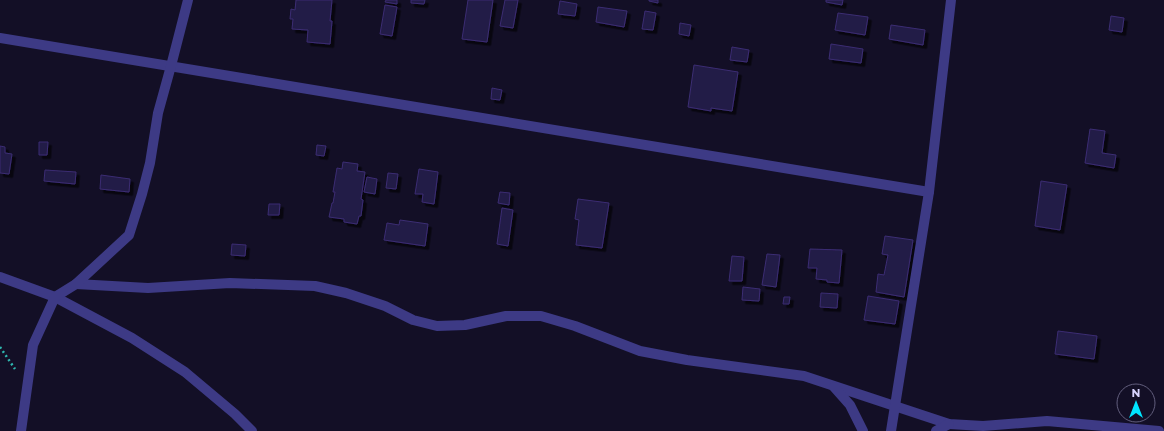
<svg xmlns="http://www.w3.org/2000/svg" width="1164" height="431" font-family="Montserrat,sans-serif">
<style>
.building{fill:#241b47;stroke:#3b2d73;filter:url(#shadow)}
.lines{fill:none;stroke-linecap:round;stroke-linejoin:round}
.path{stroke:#2fb8b0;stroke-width:2.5;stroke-dasharray:2 3;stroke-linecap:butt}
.minor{stroke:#3d3a85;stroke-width:10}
</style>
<defs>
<filter id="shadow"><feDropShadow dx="3.5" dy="3.5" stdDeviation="0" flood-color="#0009"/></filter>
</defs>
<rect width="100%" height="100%" fill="#130f26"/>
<g class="building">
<polygon points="296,0 332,0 330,21 332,21 330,44 307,42 308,30 292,29 293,19 290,19 291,9 295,10"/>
<polygon points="386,0 397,0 397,4 385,2"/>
<polygon points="411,0 425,0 424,4 411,3"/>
<polygon points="468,0 493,0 487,42 462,39"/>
<polygon points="505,0 518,0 513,28 500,26"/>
<polygon points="649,0 658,0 658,3 649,1"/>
<polygon points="826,0 843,0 842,5 826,2"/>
<polygon points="560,1 577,4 575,16 558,14"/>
<polygon points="385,5 397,7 392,36 380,34"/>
<polygon points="598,7 627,11 624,27 596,22"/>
<polygon points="645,11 656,13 653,30 642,29"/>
<polygon points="838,13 868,17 865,35 835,30"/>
<polygon points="1111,16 1124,18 1122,32 1109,30"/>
<polygon points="680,23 691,25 689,36 679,34"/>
<polygon points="891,25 925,30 923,45 889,39"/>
<polygon points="831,44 863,49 861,63 829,59"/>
<polygon points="732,47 749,50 747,62 730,60"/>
<polygon points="694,65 738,72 732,111 711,108 711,111 688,107"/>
<polygon points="492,88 502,90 500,100 491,99"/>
<polygon points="1090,129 1105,131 1102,153 1116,155 1114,168 1085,163"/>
<polygon points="39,142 48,142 47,155 39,155"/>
<polygon points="317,145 326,146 324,156 316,155"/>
<polygon points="0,146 5,147 5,153 12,154 9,174 0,173"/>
<polygon points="343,162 358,164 357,171 365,172 361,199 363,200 361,216 359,216 357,224 344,222 344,219 329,217 332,203 333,203 335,192 333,192 337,168 342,169"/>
<polygon points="419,169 438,172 434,204 422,202 423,194 415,194"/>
<polygon points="45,170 76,172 75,184 44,181"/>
<polygon points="388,173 398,174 396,189 386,188"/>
<polygon points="101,175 130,179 129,192 100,189"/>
<polygon points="367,177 377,179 375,194 364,192"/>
<polygon points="1041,181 1067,185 1060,230 1035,226"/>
<polygon points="500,192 510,193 509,205 498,203"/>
<polygon points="578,199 609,203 602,248 576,245 579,220 575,219"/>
<polygon points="269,204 280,204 279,215 268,215"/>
<polygon points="502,208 513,210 508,246 497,244"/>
<polygon points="400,220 428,224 425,246 384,240 387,223 399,225"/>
<polygon points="885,236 913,240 904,297 876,292 878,274 884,275 888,255 882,254"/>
<polygon points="232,244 246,245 245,256 231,255"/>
<polygon points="810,249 842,250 839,283 827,282 827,280 816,279 817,268 808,268"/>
<polygon points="767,254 780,255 776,287 762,285"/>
<polygon points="732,256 744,257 742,281 729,281"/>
<polygon points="743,287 760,289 759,301 742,300"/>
<polygon points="821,293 838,294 837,308 820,307"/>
<polygon points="868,296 899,301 895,324 864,320"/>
<polygon points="784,297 790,297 789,304 783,304"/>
<polygon points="1058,331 1097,336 1094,359 1055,354"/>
</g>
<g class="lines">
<polyline class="path" points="0,347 15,369"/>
<g class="minor">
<polyline points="0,38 929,192"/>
<polyline points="0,277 55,297 132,338 185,372 235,414 252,431"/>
<polyline points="76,284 148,288 230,283 315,286 346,293 385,306 413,320 437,326 465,325 506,316 541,316 575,326 640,351 687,360 804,376 949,424 983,426 1047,421 1159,431"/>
<polyline points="834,387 850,405 863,431"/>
<polyline points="21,431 33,345 55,297 76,284 129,235 142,194 150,163 158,113 171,66 188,0"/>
<polyline points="891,431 929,192 951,0"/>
<polyline points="936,431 949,424"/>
</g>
</g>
<g transform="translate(1136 403)"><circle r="19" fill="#130f26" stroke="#625e7d"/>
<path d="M0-3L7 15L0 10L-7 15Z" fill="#00e5ff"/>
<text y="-6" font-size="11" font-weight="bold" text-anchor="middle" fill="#d9d4ff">N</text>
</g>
</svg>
